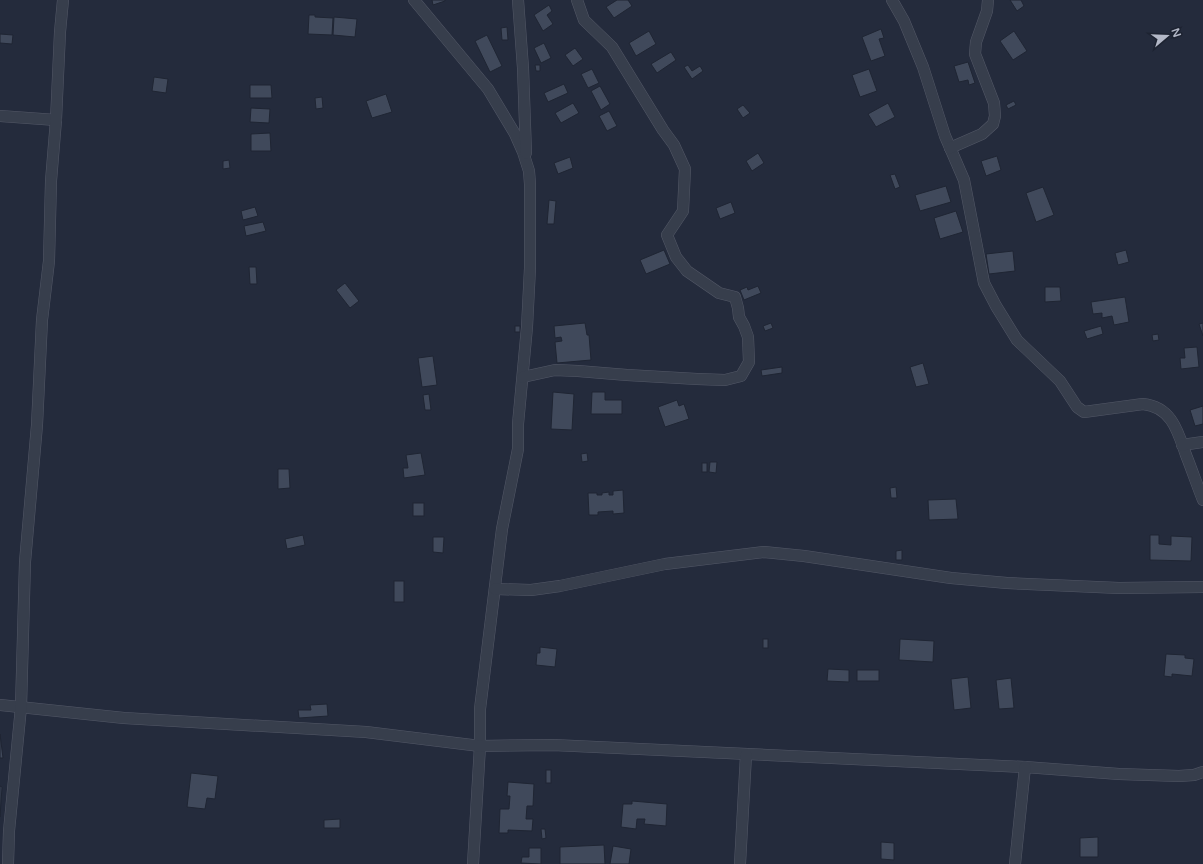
<svg xmlns="http://www.w3.org/2000/svg" width="1203" height="864" font-family="'Varela Round',sans-serif">
<style>
.building{fill:#40495b;stroke:#1f2533}
.lines{fill:none;stroke-linecap:round;stroke-linejoin:round}
.minor-casing{stroke:#535867;stroke-width:12}
.minor{stroke:#373e4c;stroke-width:11}
</style>
<rect width="100%" height="100%" fill="#242b3c"/>
<g class="building">
<polygon points="432,0 445,0 445,1 433,5"/>
<polygon points="617,0 628,0 632,6 614,18 606,7"/>
<polygon points="1010,0 1021,0 1024,6 1017,11"/>
<polygon points="549,5 552,11 547,15 553,24 543,31 534,15"/>
<polygon points="309,15 315,15 315,17 333,18 332,35 308,34"/>
<polygon points="334,17 357,19 355,37 333,35"/>
<polygon points="507,27 508,40 502,40 501,28"/>
<polygon points="881,29 884,38 879,39 885,56 871,61 862,37"/>
<polygon points="649,31 656,44 636,56 629,43"/>
<polygon points="1014,31 1027,51 1013,60 1000,41"/>
<polygon points="0,34 13,35 12,44 0,43"/>
<polygon points="487,35 502,66 490,72 475,41"/>
<polygon points="544,43 551,58 541,63 534,48"/>
<polygon points="575,48 583,59 573,66 565,55"/>
<polygon points="671,52 676,60 657,73 651,64"/>
<polygon points="968,62 975,83 969,85 968,80 959,82 954,66"/>
<polygon points="535,65 540,65 540,71 536,71"/>
<polygon points="688,65 692,71 700,66 703,71 692,79 684,67"/>
<polygon points="592,69 599,83 588,88 581,74"/>
<polygon points="869,69 877,91 860,97 852,75"/>
<polygon points="154,77 168,79 166,93 152,91"/>
<polygon points="564,84 568,93 548,102 544,93"/>
<polygon points="250,85 271,85 272,98 250,98"/>
<polygon points="600,86 610,104 601,110 591,91"/>
<polygon points="386,94 392,112 372,118 366,101"/>
<polygon points="322,97 323,108 316,109 315,98"/>
<polygon points="1014,101 1016,105 1008,109 1006,105"/>
<polygon points="573,103 579,113 561,123 555,113"/>
<polygon points="888,103 895,117 876,127 868,114"/>
<polygon points="743,105 750,113 743,118 737,109"/>
<polygon points="251,108 270,109 269,123 250,122"/>
<polygon points="609,111 617,126 607,131 599,116"/>
<polygon points="270,133 271,151 251,151 251,134"/>
<polygon points="758,153 764,163 752,171 746,161"/>
<polygon points="997,156 1001,170 986,176 981,161"/>
<polygon points="570,157 573,168 558,174 554,163"/>
<polygon points="229,160 230,168 223,169 223,161"/>
<polygon points="895,174 900,187 895,189 890,175"/>
<polygon points="946,186 951,202 920,211 915,195"/>
<polygon points="1043,187 1054,215 1036,222 1026,193"/>
<polygon points="549,200 556,201 554,224 547,224"/>
<polygon points="731,202 735,213 720,219 716,208"/>
<polygon points="255,207 258,216 243,220 241,211"/>
<polygon points="956,211 963,232 940,239 934,218"/>
<polygon points="263,222 266,231 246,236 244,226"/>
<polygon points="664,250 670,264 646,274 640,260"/>
<polygon points="1126,250 1129,262 1118,265 1115,253"/>
<polygon points="1013,251 1015,271 989,274 986,254"/>
<polygon points="249,267 256,267 257,284 250,284"/>
<polygon points="345,283 359,301 350,308 336,290"/>
<polygon points="758,286 761,293 744,300 740,290 747,287 748,290"/>
<polygon points="1045,287 1060,287 1061,301 1045,302"/>
<polygon points="1125,297 1129,322 1114,325 1112,316 1102,318 1102,313 1093,314 1091,302"/>
<polygon points="585,323 587,335 589,335 591,360 557,363 555,342 562,341 561,337 555,338 554,326"/>
<polygon points="771,323 773,328 765,331 763,326"/>
<polygon points="1203,323 1203,336 1199,324"/>
<rect x="515" y="326" width="5" height="6"/>
<polygon points="1101,326 1103,334 1087,339 1084,331"/>
<polygon points="1158,334 1159,340 1153,341 1152,335"/>
<polygon points="1197,347 1199,367 1181,369 1180,358 1185,358 1184,348"/>
<polygon points="433,356 437,385 422,387 418,358"/>
<polygon points="923,363 929,384 916,387 910,367"/>
<polygon points="782,367 782,373 762,376 761,370"/>
<polygon points="553,392 574,394 572,430 551,429"/>
<polygon points="592,392 605,392 605,400 622,400 622,414 591,414"/>
<polygon points="429,394 431,410 425,410 423,395"/>
<polygon points="677,400 679,406 684,404 689,419 665,427 658,407"/>
<polygon points="1203,406 1203,424 1195,426 1190,410"/>
<polygon points="421,453 425,475 404,478 403,468 408,468 406,455"/>
<polygon points="587,453 588,461 582,462 581,454"/>
<polygon points="710,462 717,462 716,473 709,472"/>
<rect x="702" y="463" width="5" height="9"/>
<polygon points="278,469 289,469 290,488 278,489"/>
<polygon points="896,487 897,498 891,498 890,488"/>
<polygon points="623,490 624,513 613,514 613,511 598,512 598,515 589,515 588,493 597,493 597,495 602,495 602,493 609,492 609,495 613,495 613,491"/>
<polygon points="956,499 958,519 929,520 928,500"/>
<rect x="413" y="503" width="11" height="13"/>
<polygon points="303,535 305,545 287,549 285,539"/>
<polygon points="1150,535 1159,535 1159,544 1171,545 1171,536 1192,537 1191,561 1150,560"/>
<polygon points="433,537 444,537 443,553 433,552"/>
<polygon points="902,550 902,560 896,560 896,551"/>
<rect x="394" y="581" width="10" height="21"/>
<rect x="763" y="639" width="5" height="9"/>
<polygon points="900,639 934,641 933,662 899,660"/>
<polygon points="540,647 557,649 555,667 536,665 537,653 540,653"/>
<polygon points="1166,654 1185,655 1185,658 1194,659 1192,676 1172,674 1172,677 1164,676"/>
<polygon points="828,669 849,670 849,682 827,681"/>
<rect x="857" y="670" width="22" height="11"/>
<polygon points="968,677 971,708 954,710 951,679"/>
<polygon points="1011,678 1014,708 999,709 996,680"/>
<polygon points="327,704 328,716 299,718 298,710 311,710 310,705"/>
<polygon points="0,734 3,758 0,758"/>
<rect x="546" y="770" width="5" height="13"/>
<polygon points="191,773 218,776 215,799 207,798 205,809 187,807"/>
<polygon points="508,782 534,784 533,806 527,806 526,819 533,819 532,831 508,830 508,833 499,833 500,809 509,809 510,796 507,796"/>
<polygon points="0,786 2,787 0,817"/>
<polygon points="632,801 667,804 666,826 644,824 645,819 637,819 636,829 621,827 623,804 632,804"/>
<polygon points="340,819 340,828 324,828 324,820"/>
<polygon points="541,829 545,829 546,838 542,839"/>
<polygon points="1098,837 1098,857 1080,857 1080,838"/>
<polygon points="881,842 894,843 894,860 881,859"/>
<polygon points="604,845 605,864 560,864 560,847"/>
<polygon points="613,846 631,849 629,864 610,864"/>
<polygon points="529,848 541,848 541,864 521,863 522,857 529,857"/>
</g>
<g class="lines">
<g class="minor-casing">
<g id="minor">
<polyline points="414,0 488,89 515,134 523,152 529,171 530,184 530,268 527,327 518,424 518,449 502,529 480,709 480,746 473,864"/>
<polyline points="518,0 523,68 526,153"/>
<path d="M892 0 904 21 923 67 945 136 964 180 984 283 996 306 1017 340 1060 381 1077 407 1084 412 1143 404C1172 407 1178 432 1186 455 1192 470 1197 485 1203 500"/>
<polyline points="0,116 56,120"/>
<polyline points="950,148 982,134 993,124 995,116 994,103 975,54 976,42 987,11 988,0"/>
<polyline points="523,377 555,370 578,371 627,375 697,379 725,380 741,376 749,362 748,337 744,326 739,317 738,308 735,297 719,293 687,271 676,257 667,235 683,211 685,169 674,145 663,130 612,47 584,20 577,0"/>
<polyline points="1182,445 1203,442"/>
<polyline points="495,589 531,590 560,586 665,564 764,552 804,556 951,578 1007,583 1119,588 1203,587"/>
<polyline points="0,705 124,718 366,732 480,746 553,745 1025,767 1119,774 1179,776 1194,775 1203,772"/>
<polyline points="8,864 9,831 21,707 25,562 37,425 42,320 49,261 51,181 56,120 60,32 63,0"/>
<polyline points="740,864 746,755"/>
<polyline points="1015,864 1025,767"/>
</g>
</g>
<use href="#minor" class="minor"/>
</g>
<g transform="translate(1167 36) rotate(71)" stroke="#1d2331" stroke-width="3" paint-order="stroke">
<path d="M0-3L7 15L0 10L-7 15Z" fill="#b3b8c7"/>
<text y="-6" font-size="11" font-weight="bold" text-anchor="middle" fill="#b3b8c7">N</text>
</g>
</svg>
